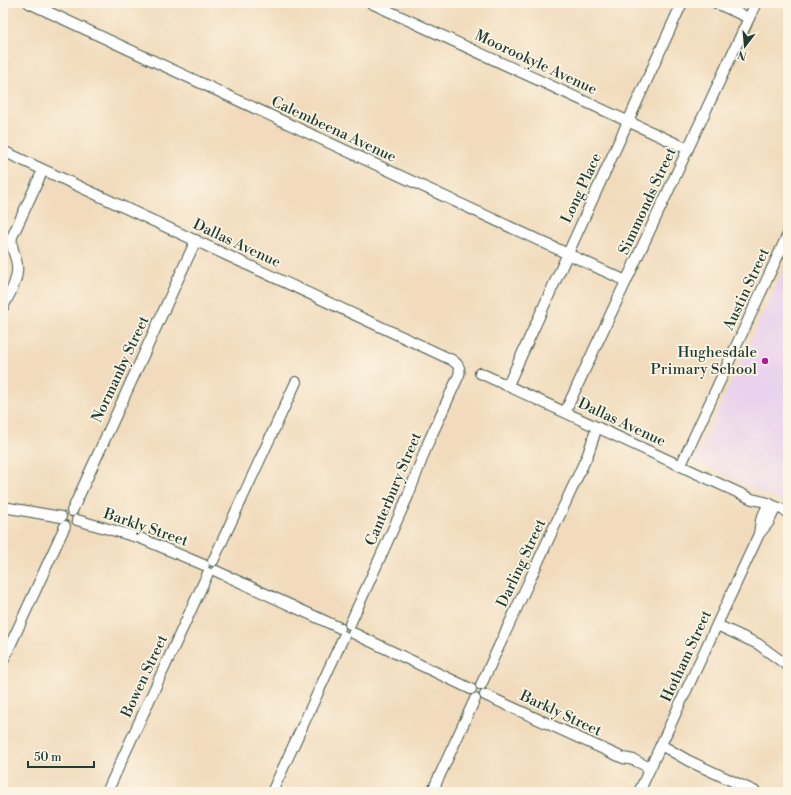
<svg xmlns="http://www.w3.org/2000/svg" width="791" height="795" font-family="'Libre Bodoni',serif">
<style>
.built{fill:#e9d2ed}
.lines{fill:none;stroke-linecap:round;stroke-linejoin:round}
.minor-casing{stroke:#3e5548;stroke-width:12}
.minor{stroke:#fff;stroke-width:10}
.poi-dot{fill:#b5179e;stroke:#fcf5e5;stroke-width:1.5}
.labels{text-anchor:middle;stroke-width:3.5;stroke-linejoin:round;paint-order:stroke}
.street-label{font-size:15px;fill:#1f3d34;stroke:#fcf5e5}
.poi-label{font-size:15px;fill:#1f3d34;stroke:#fcf5e5;text-anchor:end}
</style>
<rect width="100%" height="100%" fill="#fcf5e5"/>
<filter id="ink" filterUnits="userSpaceOnUse"><feTurbulence type="fractalNoise" baseFrequency=".025" numOctaves="2"/><feDisplacementMap in="SourceGraphic" scale="8" xChannelSelector="R" yChannelSelector="G"/><feConvolveMatrix kernelMatrix="1 2 1 2 8 2 1 2 1" color-interpolation-filters="sRGB"/></filter>
<filter id="wash" filterUnits="userSpaceOnUse"><feTurbulence type="fractalNoise" baseFrequency=".012" numOctaves="4" result="noise"/><feDisplacementMap in="SourceGraphic" scale="16" xChannelSelector="R" yChannelSelector="G"/><feGaussianBlur stdDeviation="0.9" result="paint"/><feColorMatrix in="noise" values="0 0 0 0 0 0 0 0 0 0 0 0 0 0 0 0 0 1.4 0 .05"/><feComposite in="paint" operator="in"/></filter>
<g filter="url(#wash)">
<rect width="100%" height="100%" fill="#f1dbbc"/>
<polygon class="built" points="788,260 788,505 695,461"/>
</g>
<g filter="url(#ink)">
<g class="lines">
<g class="minor-casing">
<g id="minor">
<polyline points="29,3 626,281"/>
<polyline points="371,3 688,149"/>
<polyline points="716,3 749,18"/>
<path d="M3 151 452 360C458 364 461 368 459 375L428 443 408 496 350 624"/>
<path d="M3 307C9 295 19 279 17 265 16 255 10 247 12 237L43 170"/>
<polyline points="480,373 752,499 765,502 788,512"/>
<polyline points="508,385 682,3"/>
<polyline points="565,412 756,3"/>
<polyline points="681,465 788,234"/>
<polyline points="3,507 61,517"/>
<polyline points="72,511 196,240"/>
<polyline points="77,520 140,538 204,565"/>
<polyline points="759,534 768,523 776,507"/>
<polyline points="213,561 296,382"/>
<polyline points="216,571 340,628"/>
<polyline points="717,625 758,644 788,666"/>
<polyline points="353,633 471,689"/>
<polyline points="3,661 65,526"/>
<polyline points="481,685 588,454 597,427"/>
<polyline points="485,695 623,758 634,760 650,768"/>
<polyline points="661,745 689,761 756,792"/>
<polyline points="107,792 208,573"/>
<polyline points="272,792 344,636"/>
<polyline points="432,792 475,699"/>
<polyline points="639,792 759,534 761,520 769,503"/>
</g>
</g>
<use href="#minor" class="minor"/>
</g>
</g>
<circle class="poi-dot" cx="765" cy="361" r="4"/>
<g class="labels">
<g class="street-label">
<text transform="translate(536 62) rotate(25)" y="5">Moorookyle Avenue</text>
<text transform="translate(334 129) rotate(25)" y="5">Calembeena Avenue</text>
<text transform="translate(581 188) rotate(-65)" y="5">Long Place</text>
<text transform="translate(647 201) rotate(-65)" y="5">Simmonds Street</text>
<text transform="translate(237 243) rotate(25)" y="5">Dallas Avenue</text>
<text transform="translate(746 289) rotate(-65)" y="5">Austin Street</text>
<text transform="translate(120 369) rotate(-65)" y="5">Normanby Street</text>
<text transform="translate(622 422) rotate(25)" y="5">Dallas Avenue</text>
<text transform="translate(393 489) rotate(-67)" y="5">Canterbury Street</text>
<text transform="translate(146 527) rotate(19)" y="5">Barkly Street</text>
<text transform="translate(521 563) rotate(-65)" y="5">Darling Street</text>
<text transform="translate(686 656) rotate(-65)" y="5">Hotham Street</text>
<text transform="translate(144 676) rotate(-65)" y="5">Bowen Street</text>
<text transform="translate(561 713) rotate(25)" y="5">Barkly Street</text>
</g>
<g class="poi-label">
<text x="757" y="357">Hughesdale<tspan x="757" dy="17">Primary School</tspan></text>
</g>
</g>
<rect width="791" height="795" fill="none" stroke="#fcf5e5" stroke-width="16"/>
<g transform="translate(745 46) rotate(196)" stroke="#fcf5e5" stroke-width="3" paint-order="stroke">
<path d="M0-3L7 15L0 10L-7 15Z" fill="#1f3d34"/>
<text y="-6" font-size="11" font-weight="bold" text-anchor="middle" fill="#1f3d34">N</text>
</g>
<path d="M28 761v6h66v-6" fill="none" stroke="#1f3d34" stroke-width="2"/>
<text x="34" y="761" font-size="12" fill="#1f3d34" stroke="#fcf5e5" stroke-width="3" paint-order="stroke">50 m</text>
</svg>
